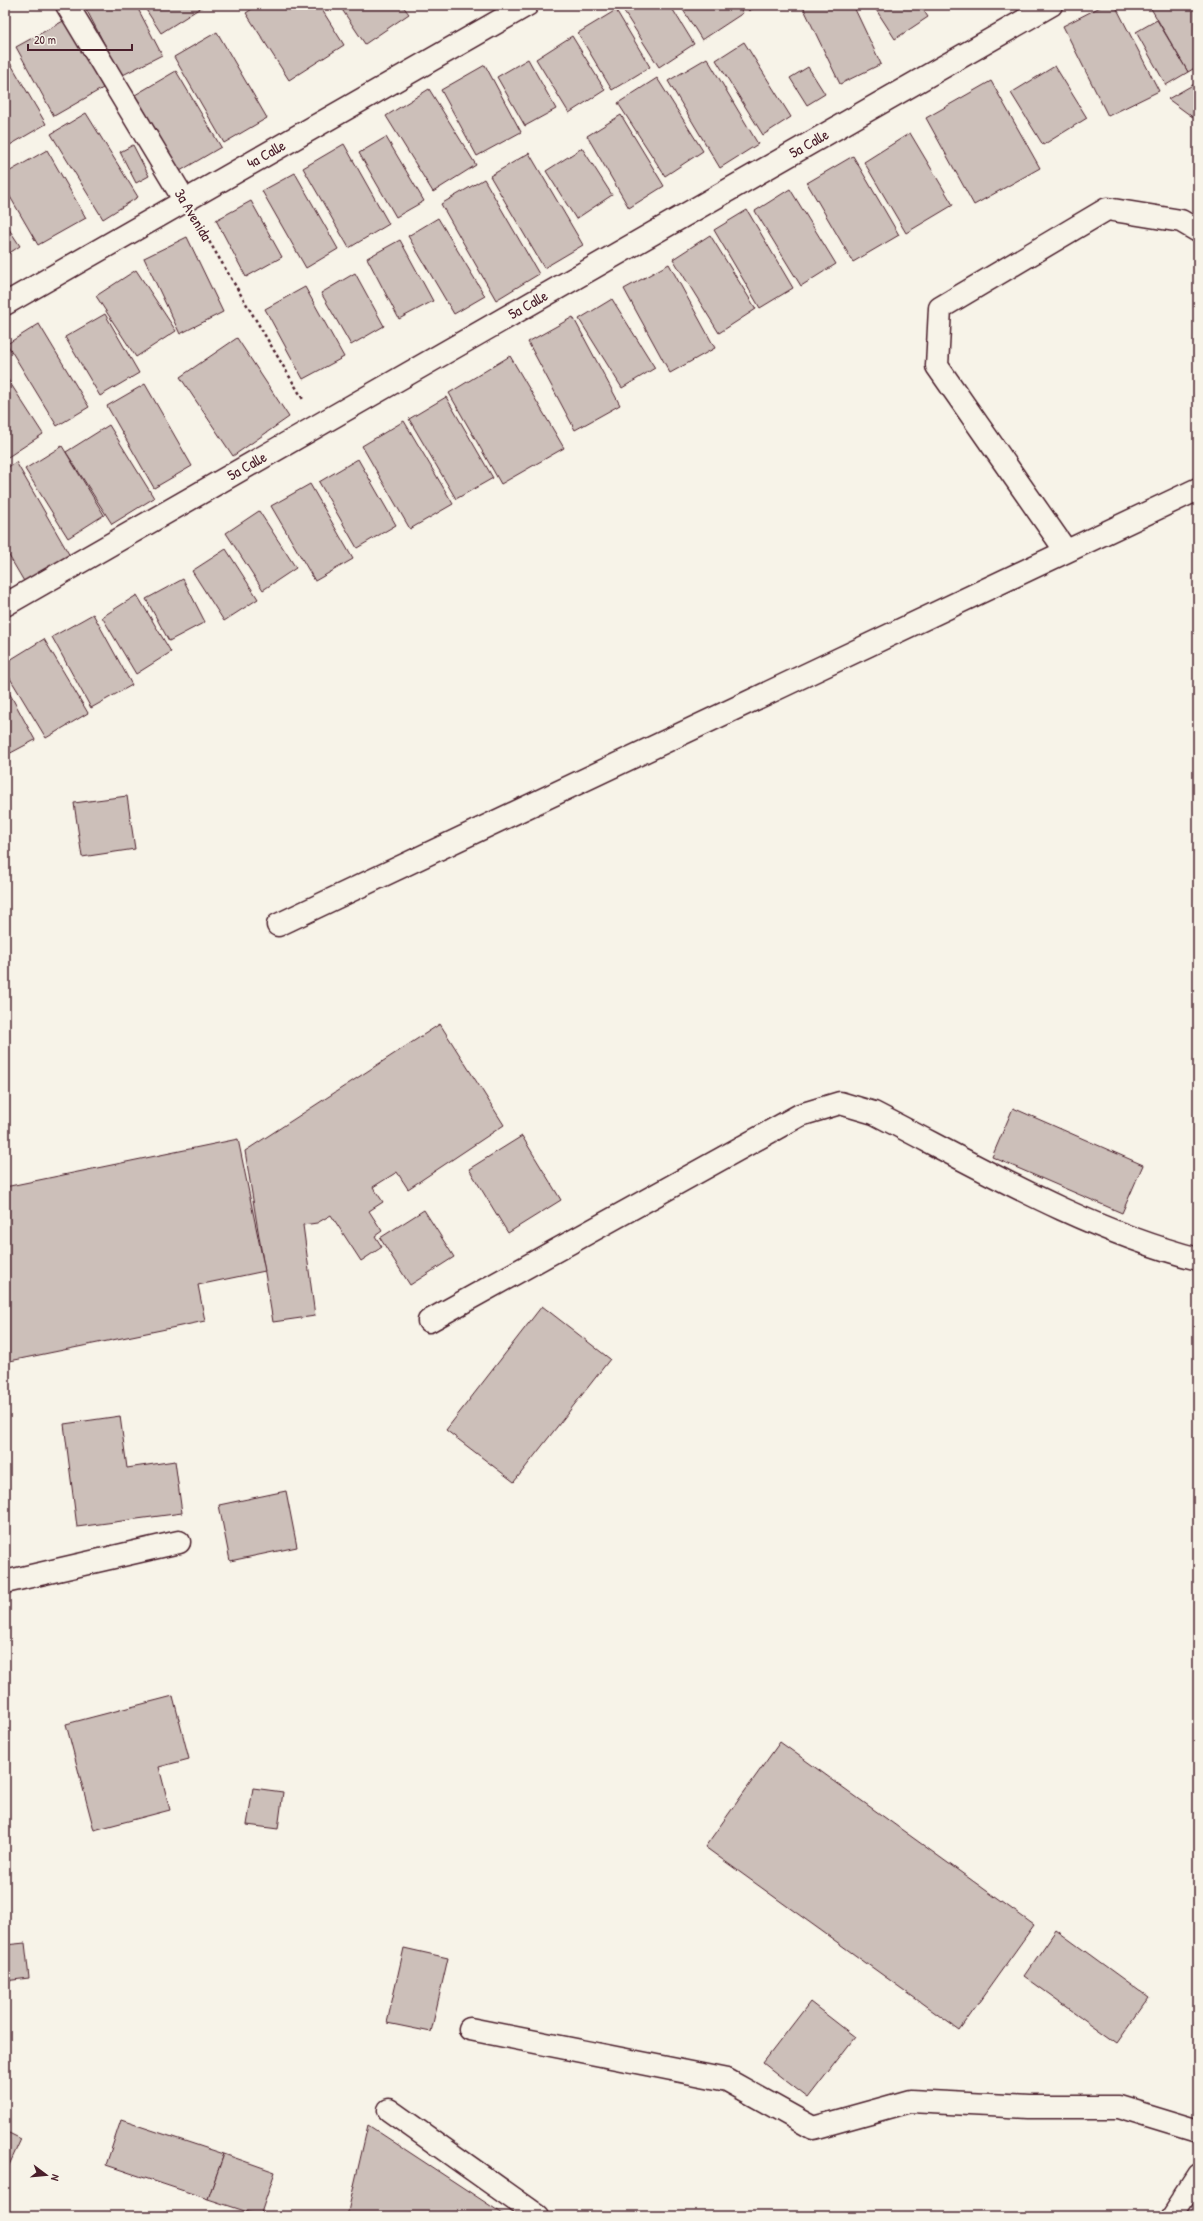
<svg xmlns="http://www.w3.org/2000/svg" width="1203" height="2221" font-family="'Patrick Hand',sans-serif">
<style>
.building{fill:#ccbfb9;stroke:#4a1f2b}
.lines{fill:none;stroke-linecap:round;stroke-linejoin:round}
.minor-casing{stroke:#4a1f2b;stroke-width:25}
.path{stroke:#4a1f2b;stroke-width:2.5;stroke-dasharray:3 3;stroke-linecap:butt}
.minor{stroke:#f7f3e8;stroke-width:22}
.labels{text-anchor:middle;stroke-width:4;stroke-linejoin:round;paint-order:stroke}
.street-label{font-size:15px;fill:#4a1f2b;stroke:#f7f3e8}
</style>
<rect width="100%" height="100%" fill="#f7f3e8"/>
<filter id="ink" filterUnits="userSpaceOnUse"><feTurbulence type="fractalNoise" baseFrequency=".025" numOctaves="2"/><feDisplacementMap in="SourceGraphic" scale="8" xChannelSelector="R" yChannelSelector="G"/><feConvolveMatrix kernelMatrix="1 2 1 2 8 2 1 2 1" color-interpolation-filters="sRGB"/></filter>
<g filter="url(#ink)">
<g class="building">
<polygon points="84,5 136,5 162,55 121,76"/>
<polygon points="143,5 205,5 161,33"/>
<polygon points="258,5 319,5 344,45 289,80 246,13"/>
<polygon points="339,5 402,5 409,14 365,44"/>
<polygon points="635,5 670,5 694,44 659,67 624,12"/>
<polygon points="680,5 738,5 743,13 702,40"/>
<polygon points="745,5 759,5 749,11"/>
<polygon points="802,5 853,5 881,64 840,84"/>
<polygon points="873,5 920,5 928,17 895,39"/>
<polygon points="1104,5 1115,5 1159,91 1108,116 1063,26"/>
<polygon points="1149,5 1198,5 1198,66 1188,72"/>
<polygon points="616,10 650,67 612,90 578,33"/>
<polygon points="65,20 103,88 54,116 16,47"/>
<polygon points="1157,20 1188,72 1166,85 1136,32"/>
<polygon points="217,32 267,118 224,143 174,57"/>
<polygon points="572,36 605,90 569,113 536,59"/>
<polygon points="744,42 791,117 763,135 716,60"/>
<polygon points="5,54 46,124 10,145 5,137"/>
<polygon points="707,58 758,144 720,168 668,81"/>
<polygon points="528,59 556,109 525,126 497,77"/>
<polygon points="485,65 521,132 477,156 441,90"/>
<polygon points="1055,66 1087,118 1043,145 1011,93"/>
<polygon points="808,67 825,94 807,105 790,78"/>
<polygon points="176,71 221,147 180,171 135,95"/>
<polygon points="657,78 703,151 665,176 618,103"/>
<polygon points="991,81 1040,168 974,205 926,118"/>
<polygon points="1198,82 1198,121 1168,99"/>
<polygon points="429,89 476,165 433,192 386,116"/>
<polygon points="86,113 138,197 103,219 51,134"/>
<polygon points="621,115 664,186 629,208 587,136"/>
<polygon points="910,133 953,205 906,233 864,162"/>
<polygon points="386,137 424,201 396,217 359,153"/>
<polygon points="344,144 389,224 349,248 303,168"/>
<polygon points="133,145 149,176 136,183 120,152"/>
<polygon points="582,148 612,195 576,219 546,171"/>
<polygon points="47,150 86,218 38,245 5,188 5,174"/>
<polygon points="529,153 583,245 544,268 490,176"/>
<polygon points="853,156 899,235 853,262 807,183"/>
<polygon points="295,173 338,249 306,268 262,191"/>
<polygon points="484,179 539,274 496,300 441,204"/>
<polygon points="790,189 836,264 801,286 755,211"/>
<polygon points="251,201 282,257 246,277 216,220"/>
<polygon points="747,210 793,288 760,308 714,230"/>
<polygon points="438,218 485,296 454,314 408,236"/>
<polygon points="5,223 20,246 5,256"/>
<polygon points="710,235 756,309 719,333 673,259"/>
<polygon points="187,237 223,312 180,334 144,258"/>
<polygon points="400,240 433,301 399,319 367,258"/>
<polygon points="669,264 715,348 670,373 624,289"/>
<polygon points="136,270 176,331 136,357 96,296"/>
<polygon points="355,273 384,326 351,345 321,293"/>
<polygon points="305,287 344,357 303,379 265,309"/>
<polygon points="612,299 655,368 622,388 579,319"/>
<polygon points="105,314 139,373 100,396 65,337"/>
<polygon points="573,317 620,405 575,430 528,342"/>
<polygon points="39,324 89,407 57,426 7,344"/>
<polygon points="237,338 289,417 233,456 180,377"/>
<polygon points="510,356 564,448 501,484 449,393"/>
<polygon points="5,375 43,434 5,459"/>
<polygon points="145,384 192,466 154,488 107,406"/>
<polygon points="446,397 493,478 456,499 409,419"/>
<polygon points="404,421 453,504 410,529 362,446"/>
<polygon points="109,425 154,498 112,524 66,452"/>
<polygon points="62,446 104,515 68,538 25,469"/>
<polygon points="358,459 396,525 357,548 319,482"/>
<polygon points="16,462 70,556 25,583 5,549 5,469"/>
<polygon points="310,484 353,559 315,581 271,506"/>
<polygon points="259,511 296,568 263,590 226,533"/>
<polygon points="226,549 258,599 224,621 192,571"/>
<polygon points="183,579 205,622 169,641 146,599"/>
<polygon points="137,595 171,652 136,674 102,617"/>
<polygon points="93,614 132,685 91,708 52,637"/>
<polygon points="44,639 88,713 46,738 5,670 5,663"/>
<polygon points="5,685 35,740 5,756"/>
<polygon points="127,796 135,849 82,857 74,803"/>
<polygon points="440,1024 504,1125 408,1189 397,1172 373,1187 383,1202 369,1211 382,1231 375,1236 382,1247 361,1261 331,1215 317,1223 303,1225 315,1316 273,1322 245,1151"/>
<polygon points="1013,1108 1143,1165 1122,1213 992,1157"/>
<polygon points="522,1136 561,1200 508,1233 469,1169"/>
<polygon points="238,1139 265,1271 198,1285 205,1321 5,1362 5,1187"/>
<polygon points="424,1210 454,1257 410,1285 380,1238"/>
<polygon points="542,1306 610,1359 514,1482 446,1430"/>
<polygon points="120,1416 127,1468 175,1461 182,1513 77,1527 64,1424"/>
<polygon points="286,1491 297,1547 230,1561 219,1505"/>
<polygon points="173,1696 189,1759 159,1767 170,1810 94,1830 66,1724"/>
<polygon points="780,1742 1034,1925 959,2030 705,1847"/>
<polygon points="253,1788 283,1792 278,1829 247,1825"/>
<polygon points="1056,1930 1149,1998 1117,2043 1024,1976"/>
<polygon points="25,1943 29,1978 5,1981 5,1945"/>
<polygon points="404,1948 448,1958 431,2032 387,2023"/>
<polygon points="810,2002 855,2037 808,2098 763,2063"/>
<polygon points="121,2120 224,2154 208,2199 106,2165"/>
<polygon points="368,2125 506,2216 347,2216"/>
<polygon points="5,2131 21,2139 5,2174"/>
<polygon points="224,2154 275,2172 260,2216 208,2199"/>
</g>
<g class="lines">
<g class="minor-casing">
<g id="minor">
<polyline points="67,5 185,201"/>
<path id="s1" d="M5 304 527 5"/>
<polyline points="1066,551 937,366 940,308 1107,209 1181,221 1198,231"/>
<path id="s2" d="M5 605 1051 5"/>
<polyline points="278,925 1198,489"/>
<path d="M429 1321 800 1115 840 1103 874 1113C979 1167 1083 1229 1198 1259"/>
<polyline points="5,1582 179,1542"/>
<polyline points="470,2029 727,2080 813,2128 910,2101 1029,2107 1119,2107 1198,2131"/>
<polyline points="389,2110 538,2216"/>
<polyline points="1172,2216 1198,2176"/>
</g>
</g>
<polyline class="path" points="200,226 304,401"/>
<use href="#minor" class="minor"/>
</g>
</g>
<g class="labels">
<g class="street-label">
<text dy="5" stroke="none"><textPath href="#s2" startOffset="927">5a Calle</textPath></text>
<text dy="5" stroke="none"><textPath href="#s1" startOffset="301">4a Calle</textPath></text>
<text transform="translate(193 215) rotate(59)" y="5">3a Avenida</text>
<text dy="5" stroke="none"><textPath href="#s2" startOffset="603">5a Calle</textPath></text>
<text dy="5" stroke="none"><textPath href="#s2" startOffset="279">5a Calle</textPath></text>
</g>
</g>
<rect width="1203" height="2221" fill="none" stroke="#f7f3e8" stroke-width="20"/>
<rect x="10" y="10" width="1183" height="2201" fill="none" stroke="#4a1f2b" stroke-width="1.5" filter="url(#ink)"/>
<g transform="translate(46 2175) rotate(106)" stroke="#f7f3e8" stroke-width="3" paint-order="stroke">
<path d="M0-3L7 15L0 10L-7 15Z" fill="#4a1f2b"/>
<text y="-6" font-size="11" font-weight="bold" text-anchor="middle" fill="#4a1f2b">N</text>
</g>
<path d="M28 44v6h104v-6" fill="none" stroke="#4a1f2b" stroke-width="2"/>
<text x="34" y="44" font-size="12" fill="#4a1f2b" stroke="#f7f3e8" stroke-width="3" paint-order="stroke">20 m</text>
</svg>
